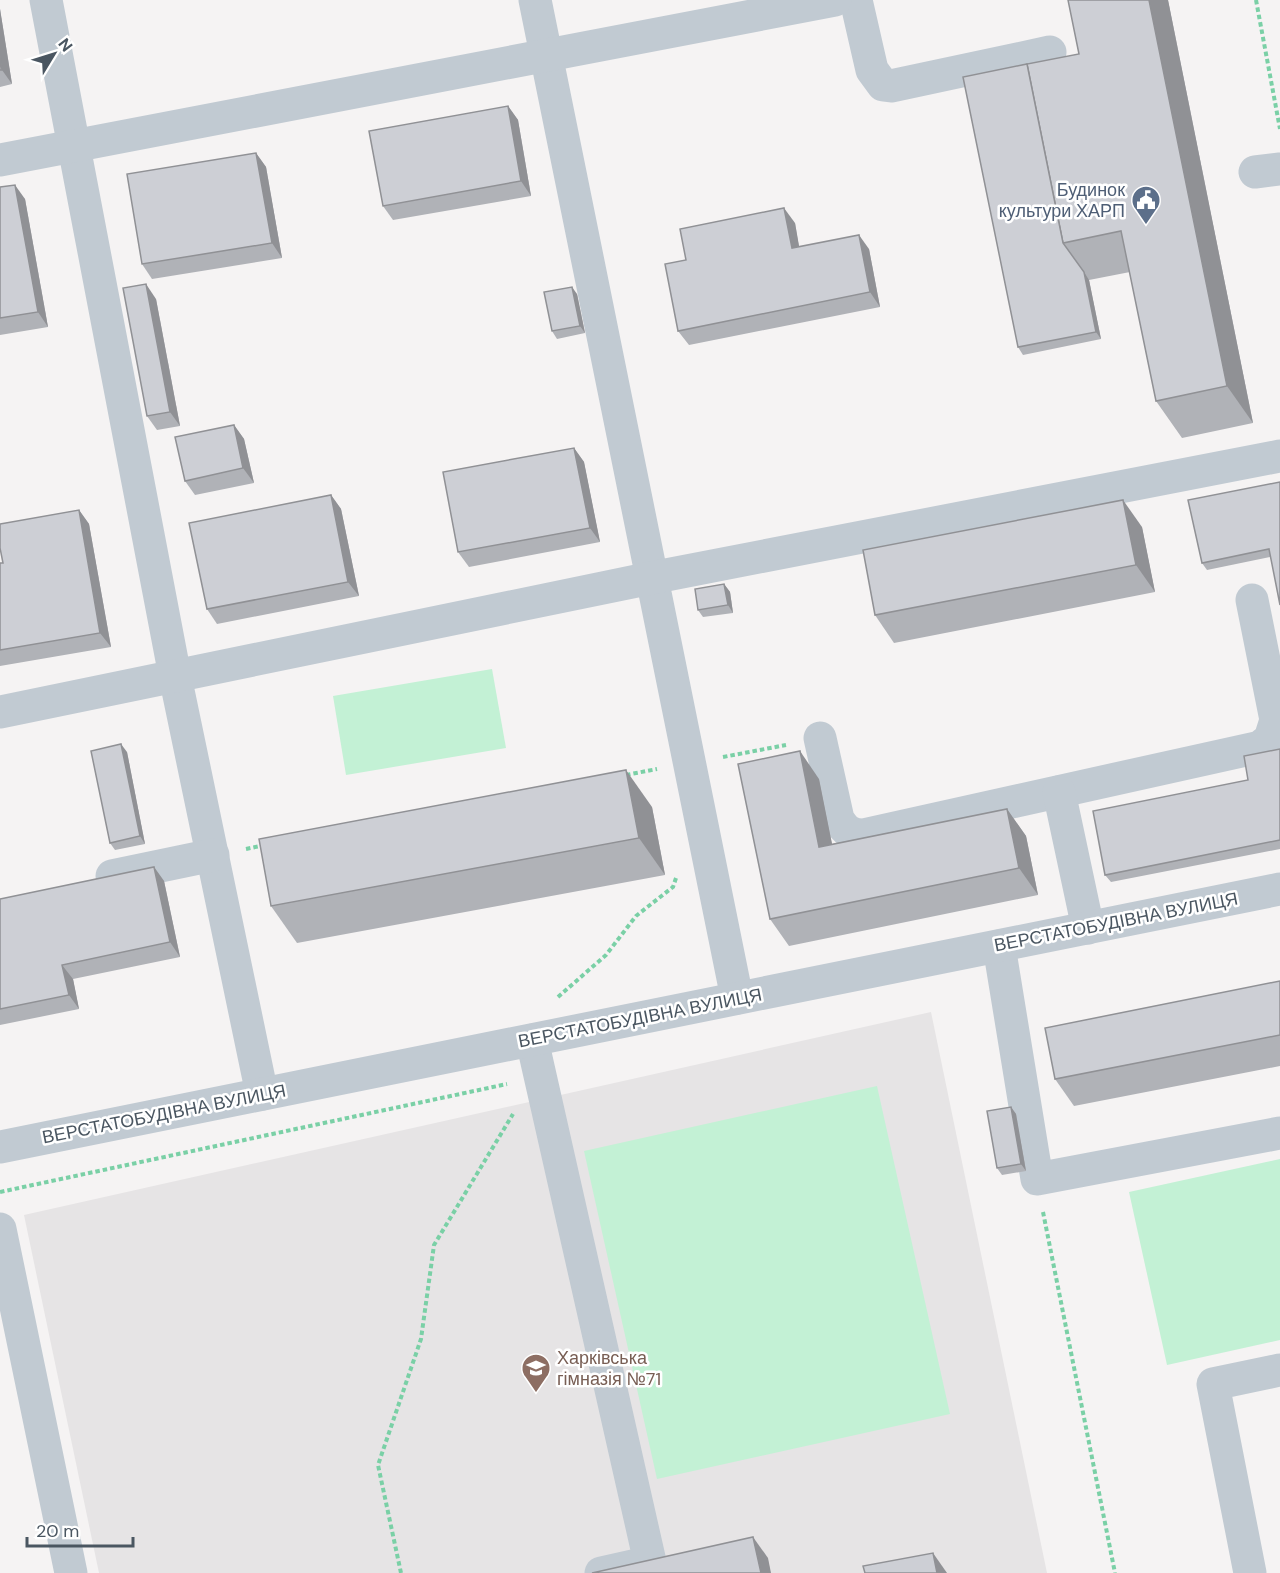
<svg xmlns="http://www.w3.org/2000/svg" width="1280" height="1573" font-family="'DM Sans',sans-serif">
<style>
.education{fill:#e6e4e5}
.green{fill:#c3f1d5}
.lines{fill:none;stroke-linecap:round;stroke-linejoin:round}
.path{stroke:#7ad0a6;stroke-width:4;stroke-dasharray:4.5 3;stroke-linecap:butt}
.minor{stroke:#c1cad2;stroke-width:33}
.wall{fill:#b0b2b7}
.shaded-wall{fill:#909195}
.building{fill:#cdcfd5;stroke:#909195;stroke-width:1.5}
.labels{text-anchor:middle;stroke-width:5;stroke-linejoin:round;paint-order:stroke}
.service-label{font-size:18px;fill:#4e5e75;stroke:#fff;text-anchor:end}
.street-label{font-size:18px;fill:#4a5661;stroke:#fff}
.education-label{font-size:18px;fill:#785e54;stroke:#fff;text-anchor:start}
</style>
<rect width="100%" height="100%" fill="#f5f3f3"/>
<polygon class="education" points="931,1012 1047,1573 99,1573 24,1215"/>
<g class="green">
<polygon points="492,669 506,748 346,775 333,696"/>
<polygon points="877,1086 950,1414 657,1479 584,1151"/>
<polygon points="1280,1159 1280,1340 1167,1365 1129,1192"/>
</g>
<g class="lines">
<g class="path">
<polyline points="1256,0 1280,129"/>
<polyline points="723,757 786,745"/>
<polyline points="626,775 657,769"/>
<polyline points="246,849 265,845"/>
<polyline points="558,997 606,955 636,916 673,887 676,878"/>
<polyline points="0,1192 507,1084"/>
<polyline points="1043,1212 1115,1573"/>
<polyline points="401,1573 378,1465 421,1339 434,1245 513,1114"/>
</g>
<g class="minor">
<polyline points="46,0 175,676 262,1094"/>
<polyline points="535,0 737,998"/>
<polyline points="856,0 872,70 883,85 891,86 1050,52"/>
<polyline points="0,160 835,0"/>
<polyline points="1255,172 1280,169"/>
<polyline points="0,712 661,576 1280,456"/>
<path d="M820 738 838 819C845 830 850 835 863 835L1260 747 1270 739 1276 720 1252 600"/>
<polyline points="1059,792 1088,928"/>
<polyline points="112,876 213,855"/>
<polyline points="999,946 1037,1179 1280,1133"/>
<polyline points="532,1040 650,1562 601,1573"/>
<polyline points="0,1147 1280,889"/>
<polyline points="0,1229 71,1573"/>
<polyline points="1250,1573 1213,1384 1280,1370"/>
</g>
</g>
<g class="wall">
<polygon points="1068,0 1168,0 1253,423 1182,438 1156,401 1130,272 1089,280 1101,339 1023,355 1018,347 1079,54"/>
<polygon points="0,9 12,84 0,87"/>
<polygon points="508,106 518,120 531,196 393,220 383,206"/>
<polygon points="256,153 266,167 282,258 152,279 142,264"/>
<polygon points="0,187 25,199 48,327 0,335"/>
<polygon points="795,223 799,247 869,249 880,307 689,345 678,331 686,260"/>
<polygon points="577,294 585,333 557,339 552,331"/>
<polygon points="156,299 180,426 157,430 147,416"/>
<polygon points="234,425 244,439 254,483 195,495 185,481"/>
<polygon points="574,448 584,462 600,542 469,567 458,552"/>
<polygon points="1280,482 1270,557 1207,570 1202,563"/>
<polygon points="331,495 341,509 359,596 217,624 207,609"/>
<polygon points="79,510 89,524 111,647 0,666 0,563 3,563"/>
<polygon points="1142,527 1155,592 894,643 875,615"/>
<polygon points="724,584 730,592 733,613 703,617 698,610"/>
<polygon points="1280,749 1280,849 1111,882 1105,875 1248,780"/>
<polygon points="127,752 145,844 115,850 110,843"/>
<polygon points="819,779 832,844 1007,809 1026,836 1038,895 789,946 770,919"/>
<polygon points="652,807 665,875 297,943 271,906"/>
<polygon points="154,867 164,881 180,957 73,979 79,1009 0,1025 0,899"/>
<polygon points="1280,981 1280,1066 1074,1106 1055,1079"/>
<polygon points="1011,1107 1016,1114 1026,1171 1002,1175 997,1168"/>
</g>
<g class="shaded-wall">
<polygon points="1149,0 1168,0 1253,423 1227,386"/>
<polygon points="0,9 12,84 2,70 0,56"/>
<polygon points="508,106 518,120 531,196 521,181"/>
<polygon points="256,153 266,167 282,258 272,243"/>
<polygon points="15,185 25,199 48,327 38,312"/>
<polygon points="784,208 795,223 802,263 792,248"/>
<polygon points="859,235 869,249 880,307 870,292"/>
<polygon points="1084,272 1089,280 1101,339 1096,332"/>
<polygon points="146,284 156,299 180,426 170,412"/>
<polygon points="572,287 577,294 585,333 580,326"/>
<polygon points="234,425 244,439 254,483 243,468"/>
<polygon points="574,448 584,462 600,542 590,528"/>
<polygon points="331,495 341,509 359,596 348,582"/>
<polygon points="1123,500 1142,527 1155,592 1136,565"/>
<polygon points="79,510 89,524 111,647 100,633"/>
<polygon points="724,584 730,592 733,613 728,605"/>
<polygon points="121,744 127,752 145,844 140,836"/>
<polygon points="800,751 819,779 838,874 819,847"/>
<polygon points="626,770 652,807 665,875 639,838"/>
<polygon points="1007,809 1026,836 1038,895 1019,868"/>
<polygon points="154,867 164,881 180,957 170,942"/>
<polygon points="62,965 73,979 79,1009 69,995"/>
<polygon points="1011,1107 1016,1114 1026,1171 1021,1164"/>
<polygon points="753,1537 768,1558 771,1573 761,1573"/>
<polygon points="933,1553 947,1573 937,1573"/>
</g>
<g class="building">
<polygon points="1068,0 1149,0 1227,386 1156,401 1121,231 1063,243 1027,64 1079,54"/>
<polygon points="0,56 2,70 0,70"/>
<polygon points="1027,64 1063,243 1084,272 1096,332 1018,347 963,77"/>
<polygon points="508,106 521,181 383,206 369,131"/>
<polygon points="256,153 272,243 142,264 127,174"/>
<polygon points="15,185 38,312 0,318 0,187"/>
<polygon points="784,208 792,248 859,235 870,292 678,331 665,264 686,260 680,229"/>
<polygon points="146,284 170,412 147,416 123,288"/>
<polygon points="572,287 580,326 552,331 544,292"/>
<polygon points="234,425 243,468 185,481 175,437"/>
<polygon points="574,448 590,528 458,552 443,472"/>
<polygon points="1280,482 1280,605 1269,549 1202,563 1188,500"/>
<polygon points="331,495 348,582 207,609 189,523"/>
<polygon points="1123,500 1136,565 875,615 863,550"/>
<polygon points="79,510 100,633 0,650 0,563 3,563 0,548 0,524"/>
<polygon points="724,584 728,605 698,610 695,589"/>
<polygon points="121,744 140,836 110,843 91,751"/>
<polygon points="1280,749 1280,840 1105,875 1093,811 1248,780 1244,756"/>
<polygon points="800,751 819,847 1007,809 1019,868 770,919 738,764"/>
<polygon points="626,770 639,838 271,906 259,839"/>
<polygon points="154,867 170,942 62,965 69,995 0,1009 0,899"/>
<polygon points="1280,981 1280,1035 1055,1079 1045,1028"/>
<polygon points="1011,1107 1021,1164 997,1168 987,1111"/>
<polygon points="753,1537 761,1573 592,1573"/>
<polygon points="933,1553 937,1573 865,1573 863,1566"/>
</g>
<defs>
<g id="civic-pin" transform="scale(1.5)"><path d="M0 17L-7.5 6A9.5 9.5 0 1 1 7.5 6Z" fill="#5c6f8a" stroke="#fff"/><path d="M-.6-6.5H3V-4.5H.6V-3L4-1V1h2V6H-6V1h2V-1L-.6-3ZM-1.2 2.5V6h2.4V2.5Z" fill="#fff"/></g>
<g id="school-pin" transform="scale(1.5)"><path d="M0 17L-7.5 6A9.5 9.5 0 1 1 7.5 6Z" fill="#8d6e63" stroke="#fff"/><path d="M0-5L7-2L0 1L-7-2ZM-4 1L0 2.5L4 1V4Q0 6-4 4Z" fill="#fff"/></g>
</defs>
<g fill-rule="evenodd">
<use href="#civic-pin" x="1146" y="200"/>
<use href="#school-pin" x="536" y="1368"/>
</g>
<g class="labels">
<g class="service-label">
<text x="1125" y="196">Будинок<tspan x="1125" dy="21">культури ХАРП</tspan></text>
</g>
<g class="street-label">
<text transform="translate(1116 922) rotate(-11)" y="6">ВЕРСТАТОБУДІВНА ВУЛИЦЯ</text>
<text transform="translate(640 1018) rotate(-11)" y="6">ВЕРСТАТОБУДІВНА ВУЛИЦЯ</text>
<text transform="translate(164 1114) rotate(-11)" y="6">ВЕРСТАТОБУДІВНА ВУЛИЦЯ</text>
</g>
<g class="education-label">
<text x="557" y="1364">Харківська<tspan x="557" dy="21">гімназія №71</tspan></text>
</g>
</g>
<g transform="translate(54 54) rotate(52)" stroke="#ffffff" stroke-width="4.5" paint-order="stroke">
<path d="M0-4.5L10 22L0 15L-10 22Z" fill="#4a5661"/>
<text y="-9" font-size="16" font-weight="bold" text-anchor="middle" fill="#4a5661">N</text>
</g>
<path d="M27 1537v9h106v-9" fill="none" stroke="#4a5661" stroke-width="3"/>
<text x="36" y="1537" font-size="18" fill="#4a5661" stroke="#ffffff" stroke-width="4.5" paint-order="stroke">20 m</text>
</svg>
